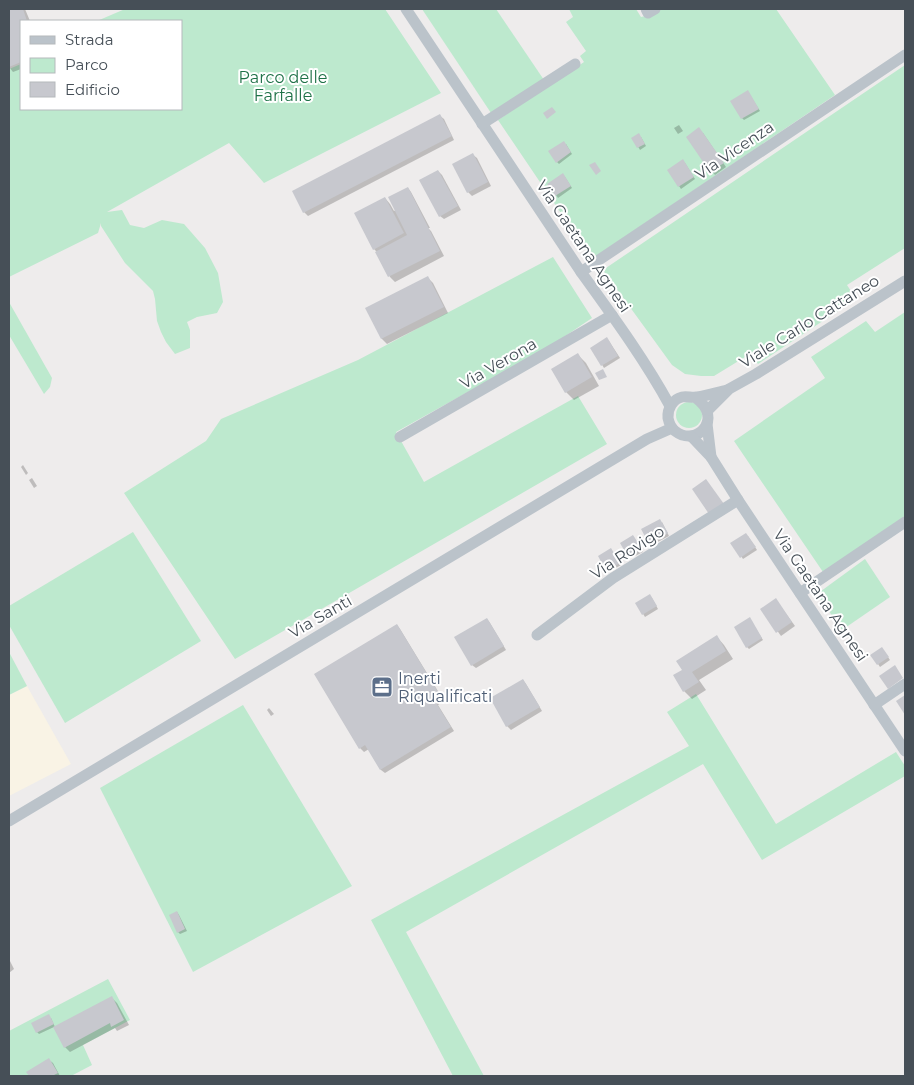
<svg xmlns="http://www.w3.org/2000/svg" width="914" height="1085" font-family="Montserrat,sans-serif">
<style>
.commercial{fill:#f9f3e5}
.green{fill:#bde9ce}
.shadow{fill:#0003}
.building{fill:#c7c8ce}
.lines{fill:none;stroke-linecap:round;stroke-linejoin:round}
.minor{stroke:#bbc3ca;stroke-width:11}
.labels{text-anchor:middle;stroke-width:4;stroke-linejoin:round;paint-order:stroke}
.park-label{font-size:16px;fill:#1e7147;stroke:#fff}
.street-label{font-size:16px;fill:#464f57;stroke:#fff}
.service-label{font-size:16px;fill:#4e5e75;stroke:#fff;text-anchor:start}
</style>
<rect width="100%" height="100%" fill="#eeecec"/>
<polygon class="commercial" points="27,686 71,764 9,796 9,695"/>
<g class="green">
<polygon points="125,9 385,9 441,93 264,183 229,143 107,212 122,210 130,225 144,228 162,220 184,224 205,248 218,273 223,302 217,313 197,317 187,322 190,330 190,348 175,354 166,342 161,332 157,321 155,299 153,291 125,263 101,226 101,223 98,233 9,277 9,69 21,64 21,109 181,109 181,21 97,21"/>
<polygon points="422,9 496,9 544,80 491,113"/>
<polygon points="569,9 636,9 641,17 650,15 650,9 776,9 835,95 592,259 498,120 584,62 580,56 586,51 566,22 573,17"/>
<polygon points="905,65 905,248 847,285 856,299 758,364 750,354 714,376 701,376 685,374 672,365 603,270"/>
<polygon points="553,257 592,318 552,345 396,432 424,482 578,396 607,444 235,659 124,493 206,441 221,419 358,360"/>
<polygon points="9,302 52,378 50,387 44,394 9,335"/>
<polygon points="905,312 905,516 823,572 734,441 825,378 811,357 866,321 875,332"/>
<circle cx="689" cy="415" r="13"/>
<polygon points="133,532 201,641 65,723 9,625 9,606"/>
<polygon points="865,559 890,597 842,630 817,594"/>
<polygon points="9,652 27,686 9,695"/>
<polygon points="696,694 776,824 896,752 905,766 905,776 762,860 703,764 406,932 484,1076 453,1076 371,920 689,746 667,712"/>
<polygon points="243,705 352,886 193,972 100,788"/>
<polygon points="108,979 130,1020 83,1045 92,1065 71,1076 9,1076 9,1031"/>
</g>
<g class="shadow">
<polygon points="9,9 25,9 30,21 21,21 21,69 13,72 9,67"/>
<polygon points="748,92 760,111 744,120 742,118"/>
<polygon points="440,116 444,119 454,140 308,216 304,212"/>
<polygon points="679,125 683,131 678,134 674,128"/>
<polygon points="703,133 726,167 715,175 687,137"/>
<polygon points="641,137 646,146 640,150 633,138"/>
<polygon points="566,144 572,154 559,164 557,162"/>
<polygon points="473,155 477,158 491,186 472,196 468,192"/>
<polygon points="685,163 695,179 681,189 679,186"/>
<polygon points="438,171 442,175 461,210 444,219 440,216"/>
<polygon points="565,177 572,188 558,198 556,195"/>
<polygon points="408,188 411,192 430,228 428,228 431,231 444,256 395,282 390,277 377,252 374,249 385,198 390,204 394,211 396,210"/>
<polygon points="428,278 433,283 448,313 387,344 382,339 367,309"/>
<polygon points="609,341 620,358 604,368 592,348"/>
<polygon points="578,355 586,363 599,386 574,400 566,392"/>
<polygon points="23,465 28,473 26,475 21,467"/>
<polygon points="32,478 37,486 34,488 29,480"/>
<polygon points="662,522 669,536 652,545 650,543"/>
<polygon points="633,536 643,552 631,558 629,556"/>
<polygon points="748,536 757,550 743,559 732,543"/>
<polygon points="613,552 621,565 609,572 607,570"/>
<polygon points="652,598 658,609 645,617 637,604"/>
<polygon points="776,600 795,626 781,636 762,609"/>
<polygon points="487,619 490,623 506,650 476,668 472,665"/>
<polygon points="751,621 763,640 749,649 747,647"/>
<polygon points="397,625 400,629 444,701 438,705 454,731 385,773 381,770 369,749 364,752 360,748"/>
<polygon points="717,637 724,645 733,659 699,680 706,690 692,699 684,691 683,670"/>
<polygon points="884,651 890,660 880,667 878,664"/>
<polygon points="523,680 526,684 542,711 511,730 507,726"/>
<polygon points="269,708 274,714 271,716 267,710"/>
<polygon points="177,912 179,915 187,931 180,934 178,932"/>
<polygon points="9,959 14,969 9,973"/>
<polygon points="112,998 117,1003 129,1025 117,1031 115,1028 70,1052 65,1047 54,1027 39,1034 37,1032 51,1018 55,1027"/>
<polygon points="49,1060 53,1063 60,1076 30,1076 28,1072"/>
</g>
<g class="building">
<polygon points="9,9 23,9 27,21 21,21 21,62 9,67"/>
<polygon points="748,90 759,109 741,119 730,101"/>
<polygon points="552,107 556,112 547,119 543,113"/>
<polygon points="440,114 452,136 303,213 292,191"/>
<polygon points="699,127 724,163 710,172 686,137"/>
<polygon points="639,133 645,144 637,148 631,138"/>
<polygon points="564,141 571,152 556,163 548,151"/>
<polygon points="473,153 488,182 467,193 452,164"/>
<polygon points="683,159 694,177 678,187 667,170"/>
<polygon points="595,162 601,171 596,175 589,165"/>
<polygon points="438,170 458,206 439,217 419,180"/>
<polygon points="563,173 571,186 555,196 547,184"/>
<polygon points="408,187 440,251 388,277 375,252 407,235 388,197"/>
<polygon points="385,197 404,233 373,250 354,213"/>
<polygon points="428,276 444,307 381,339 365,308"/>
<polygon points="607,337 618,356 601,366 590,348"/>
<polygon points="578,353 592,377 565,393 551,369"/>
<polygon points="603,369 607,377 599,380 595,373"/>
<polygon points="706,479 724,504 709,514 692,489"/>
<polygon points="660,519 668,533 649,544 641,529"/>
<polygon points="746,533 756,547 740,558 730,543"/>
<polygon points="633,535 642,549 628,557 620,543"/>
<polygon points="611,548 620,563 606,571 598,556"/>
<polygon points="650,594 657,606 642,615 635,603"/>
<polygon points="776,598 792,622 776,633 760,609"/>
<polygon points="750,617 762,638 746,648 734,627"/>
<polygon points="487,618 504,646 471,666 454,637"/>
<polygon points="397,624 441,697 435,701 451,727 380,770 365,745 359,749 314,674"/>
<polygon points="717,635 726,651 692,672 699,682 683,692 673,675 682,670 676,661"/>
<polygon points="882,647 889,657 877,665 870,655"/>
<polygon points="895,665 903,678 888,689 879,676"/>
<polygon points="523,679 540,707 506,727 490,698"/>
<polygon points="905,695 905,715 896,701"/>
<polygon points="177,911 185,929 177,933 169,915"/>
<polygon points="112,996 124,1020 111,1027 110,1023 64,1048 53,1027"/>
<polygon points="49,1014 54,1024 36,1033 31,1023"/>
<polygon points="49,1058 58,1073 52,1076 29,1076 26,1072"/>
</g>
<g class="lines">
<g class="minor">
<path d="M406 9 581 272C612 315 645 360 670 406"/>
<polyline points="646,9 648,13 655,9"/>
<polyline points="482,124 575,64"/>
<polyline points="581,272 905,55"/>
<path d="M696 398C724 418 697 448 675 431 671 428 669 423 668 418 667 409 673 399 682 397 687 396 692 398 697 397 707 396 718 392 727 390"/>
<polyline points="708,410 729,389 756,374 905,281"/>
<polyline points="707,424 711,457"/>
<polyline points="691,436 711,457 738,500 905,751"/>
<polyline points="400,437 612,315"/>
<polyline points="800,593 905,522"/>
<polyline points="537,635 613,578 738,500"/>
<polyline points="874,705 905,684"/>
<path d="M9 821C221 693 435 567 647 439L672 428"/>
</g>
</g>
<defs>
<g id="office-square" transform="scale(1.125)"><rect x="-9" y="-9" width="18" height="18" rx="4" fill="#5c6f8a" stroke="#fff"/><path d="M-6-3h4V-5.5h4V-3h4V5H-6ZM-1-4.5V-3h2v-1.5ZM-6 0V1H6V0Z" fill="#fff"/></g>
</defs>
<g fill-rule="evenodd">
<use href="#office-square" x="382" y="687"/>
</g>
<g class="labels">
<g class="park-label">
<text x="283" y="83">Parco delle<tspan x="283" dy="18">Farfalle</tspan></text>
</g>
<g class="street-label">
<text transform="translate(734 150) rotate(-34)" y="6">Via Vicenza</text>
<text transform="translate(584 246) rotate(56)" y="6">Via Gaetana Agnesi</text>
<text transform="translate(809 321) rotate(-32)" y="6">Viale Carlo Cattaneo</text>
<text transform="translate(498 363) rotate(-30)" y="6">Via Verona</text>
<text transform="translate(627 552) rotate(-33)" y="6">Via Rovigo</text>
<text transform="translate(821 595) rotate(56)" y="6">Via Gaetana Agnesi</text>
<text transform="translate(320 616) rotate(-30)" y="6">Via Santi</text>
</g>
<g class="service-label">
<text x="398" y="684">Inerti<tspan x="398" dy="18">Riqualificati</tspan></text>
</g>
</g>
<rect width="914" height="1085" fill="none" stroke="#464f57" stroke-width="20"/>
<rect x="20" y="20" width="162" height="90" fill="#ffffff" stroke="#b5b9bc"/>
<rect x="30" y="36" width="25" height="8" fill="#bbc3ca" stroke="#b5b9bc"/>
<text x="65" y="45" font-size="15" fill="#464f57">Strada</text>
<rect x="30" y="58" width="25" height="15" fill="#bde9ce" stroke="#b5b9bc"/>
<text x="65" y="70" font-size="15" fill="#464f57">Parco</text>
<rect x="30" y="82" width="25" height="15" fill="#c7c8ce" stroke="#b5b9bc"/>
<text x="65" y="95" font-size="15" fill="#464f57">Edificio</text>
</svg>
